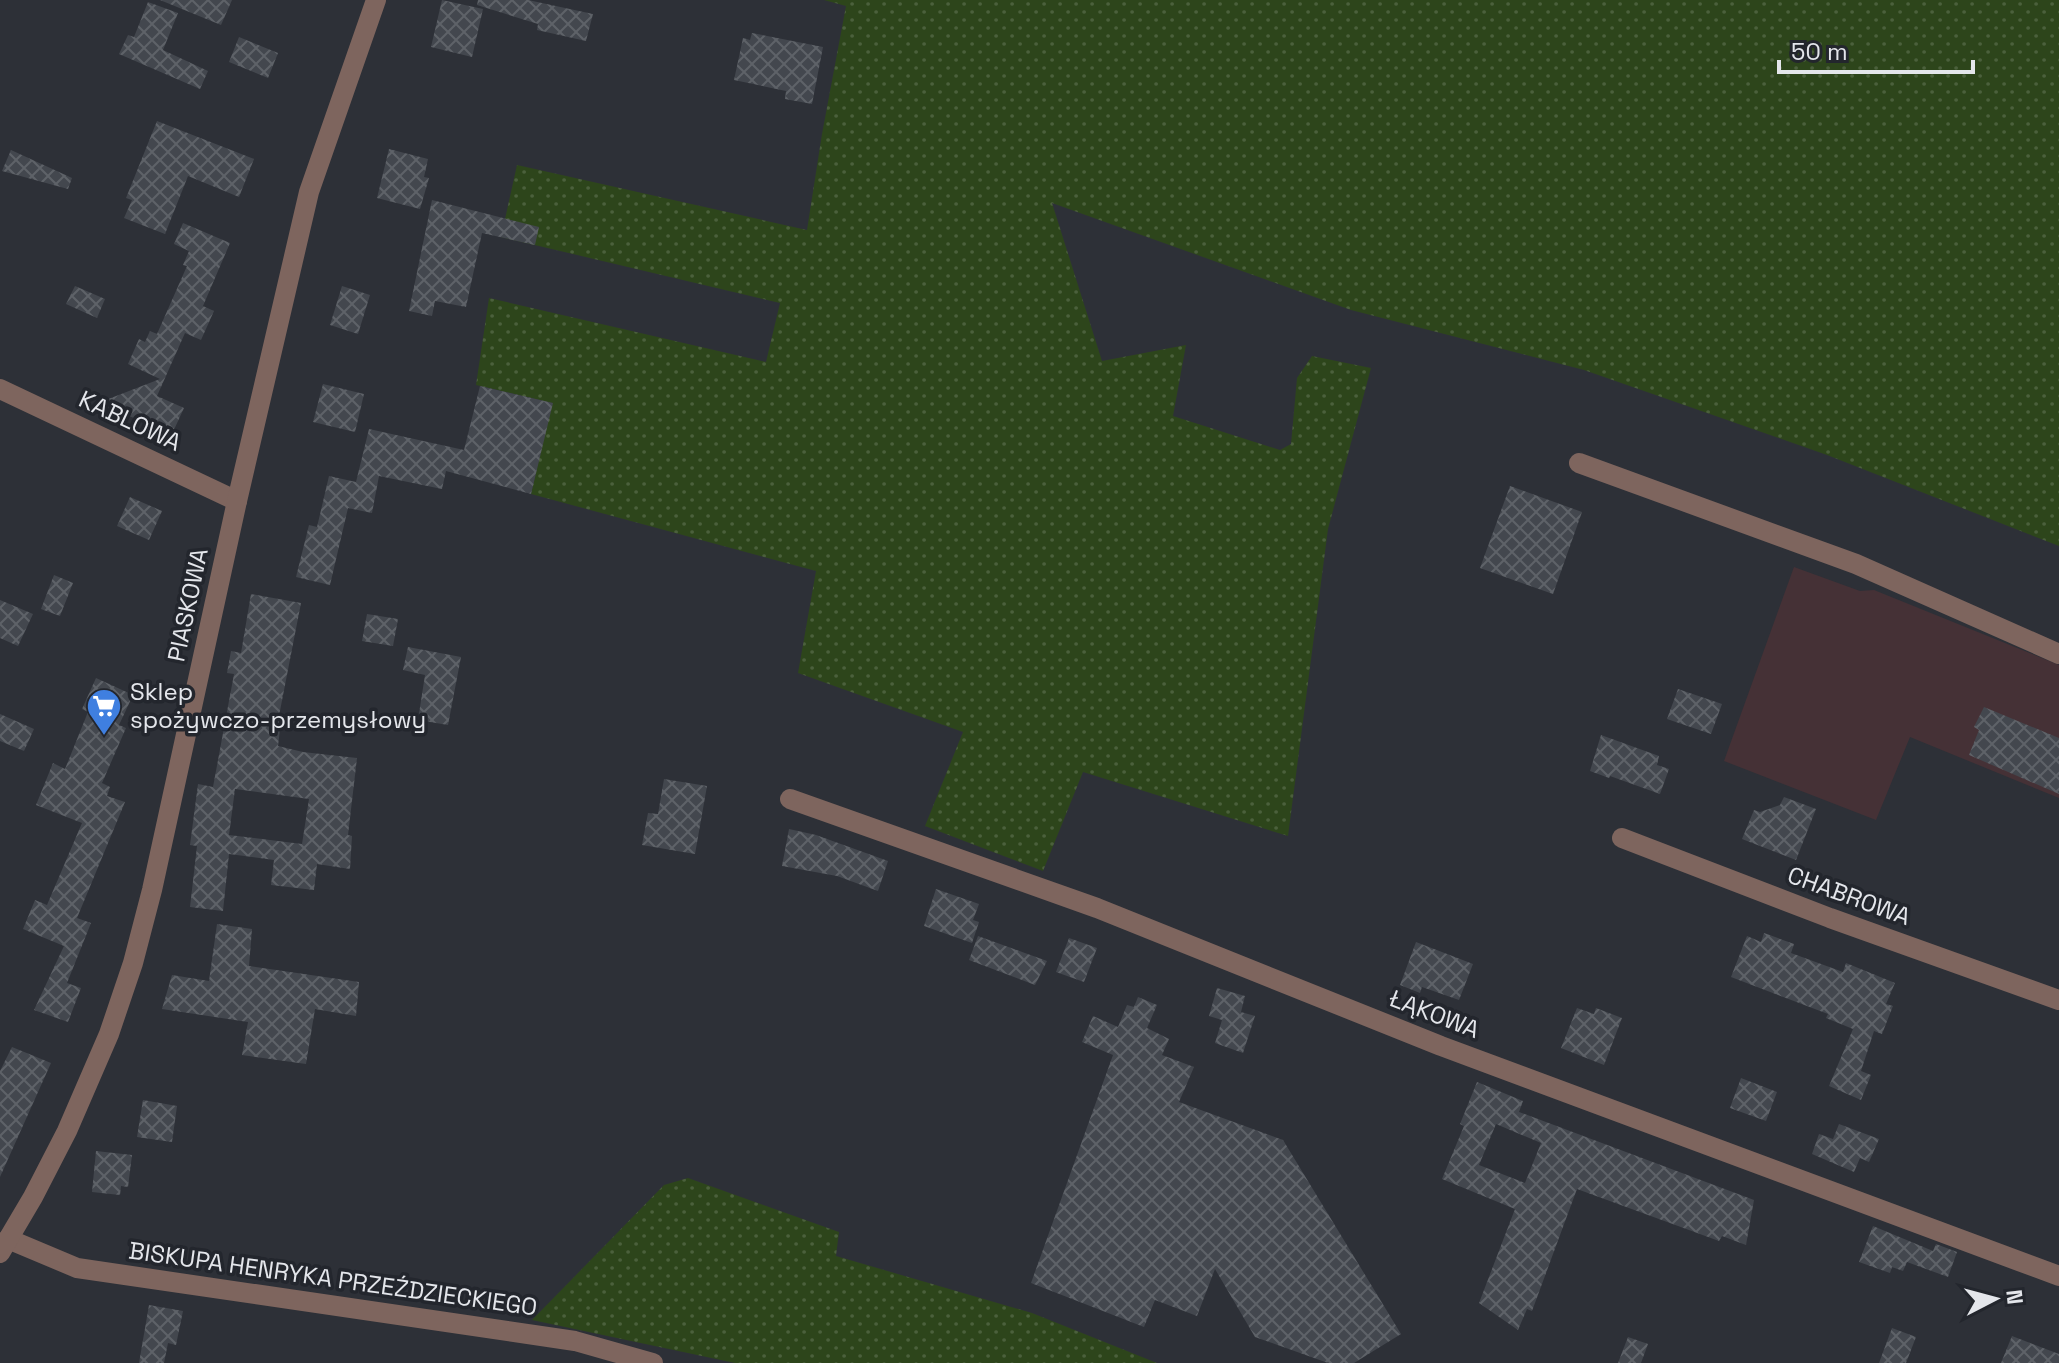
<svg xmlns="http://www.w3.org/2000/svg" width="2059" height="1363" font-family="'Space Grotesk',sans-serif">
<style>
.commercial{fill:#453136}
.grass{fill:url(#grass-dots)}
.building{fill:url(#building-cross-hatch);fill-rule:evenodd}
.lines{fill:none;stroke-linecap:round;stroke-linejoin:round}
.minor{stroke:#7e655e;stroke-width:20}
.labels{text-anchor:middle;stroke-width:7;stroke-linejoin:round;paint-order:stroke}
.street-label{font-size:24px;fill:#e4e6eb;stroke:#23262d}
.poi-label{font-size:24px;fill:#e4e6eb;stroke:#23262d;text-anchor:start}
</style>
<defs>
<pattern id="grass-dots" width="8" height="8" patternUnits="userSpaceOnUse" patternTransform="scale(2)"><rect width="8" height="8" fill="#2d451b"/><path d="M2 2h.1M6 6h.1" fill="none" stroke="#4b603c" stroke-width="1.8" stroke-linecap="round"/></pattern>
<pattern id="building-cross-hatch" width="8" height="8" patternUnits="userSpaceOnUse" patternTransform="scale(2)"><rect width="8" height="8" fill="#43474e"/><path d="M0 0l8 8M0 8l8-8" fill="none" stroke="#5e6268"/></pattern>
</defs>
<rect width="100%" height="100%" fill="#2d3037"/>
<polygon class="commercial" points="1794,567 1860,591 1874,590 2059,665 2059,798 1910,737 1876,820 1724,761"/>
<g class="grass">
<polygon points="824,0 2059,0 2059,546 1827,455 1584,370 1351,310 1052,203 1102,361 1186,345 1173,416 1280,450 1291,444 1297,378 1312,356 1371,368 1328,529 1288,836 1083,772 1043,871 925,826 963,732 798,673 816,571 531,494 552,403 476,385 489,298 766,362 780,303 501,237 517,165 807,230 822,134 846,6"/>
<polygon points="688,1178 839,1232 836,1256 1032,1313 1157,1363 735,1363 532,1320 664,1185"/>
</g>
<g class="building">
<polygon points="160,0 232,0 221,25"/>
<polygon points="442,0 483,9 472,57 431,47"/>
<polygon points="478,0 528,0 593,14 586,41 537,30 538,24 477,5"/>
<polygon points="148,2 178,13 163,50 208,71 200,89 119,54 128,35 134,37"/>
<polygon points="752,33 823,47 812,104 785,99 786,91 734,80 743,38 750,40"/>
<polygon points="239,37 278,53 268,78 229,62"/>
<polygon points="157,121 254,159 239,197 188,176 165,234 124,218 132,200 126,198"/>
<polygon points="389,149 428,159 424,177 429,178 420,209 377,198"/>
<polygon points="11,150 72,178 68,189 2,171"/>
<polygon points="432,200 539,227 535,245 482,233 466,307 435,301 432,316 409,311"/>
<polygon points="183,223 230,243 203,306 214,311 201,340 185,333 157,396 184,408 172,434 98,403 160,379 128,364 139,339 145,342 150,331 157,334 187,266 183,265 189,251 174,244"/>
<polygon points="75,286 105,299 97,318 66,304"/>
<polygon points="342,286 370,295 358,334 330,325"/>
<polygon points="323,384 364,394 355,432 313,422"/>
<polygon points="480,386 553,403 531,494 446,471 442,489 379,476 372,513 348,508 330,585 296,577 309,525 317,527 329,476 356,482 369,429 464,450"/>
<polygon points="1510,486 1582,512 1553,594 1480,568"/>
<polygon points="130,497 162,511 149,540 117,526"/>
<polygon points="54,575 73,583 60,616 41,609"/>
<path d="M251 594 301 603 278 721H281L278 746 303 752 357 758 348 835 352 836 350 869 317 864 314 890 271 885 274 860 229 854 223 911 190 907 197 846 190 845 198 784 213 787 234 674 227 673 231 651 241 653ZM235 789 309 799 302 844 229 835Z"/>
<polygon points="0,600 33,614 18,646 0,638"/>
<polygon points="367,614 398,619 393,646 362,641"/>
<polygon points="408,647 461,657 448,725 418,720 425,675 403,670"/>
<polygon points="96,678 133,695 119,725 126,728 102,783 110,787 107,796 125,802 77,918 91,923 67,983 81,988 68,1022 34,1010 64,946 23,929 35,900 47,905 82,823 36,805 53,763 65,769 88,712 82,709"/>
<polygon points="1678,689 1722,704 1711,734 1667,719"/>
<polygon points="1984,707 2059,738 2059,794 1969,755 1979,730 1974,727"/>
<polygon points="0,714 34,729 24,751 0,741"/>
<polygon points="1601,735 1659,756 1657,765 1669,769 1660,794 1610,776 1609,778 1590,771"/>
<polygon points="664,779 707,786 695,854 642,845 648,813 658,814"/>
<polygon points="1784,797 1816,809 1796,860 1742,839 1754,810 1760,812 1780,805"/>
<polygon points="789,829 816,835 888,861 878,891 837,876 782,866"/>
<polygon points="936,889 979,904 973,920 979,922 972,943 924,926"/>
<polygon points="217,924 252,929 249,966 359,982 356,1016 315,1009 306,1064 242,1055 248,1022 162,1009 172,975 209,981"/>
<polygon points="1764,933 1794,944 1791,953 1843,972 1846,963 1895,983 1886,1004 1893,1006 1882,1034 1874,1031 1861,1071 1871,1075 1861,1100 1829,1086 1853,1029 1826,1018 1828,1014 1731,977 1747,936 1761,942"/>
<polygon points="978,936 1047,961 1035,985 969,960"/>
<polygon points="1069,938 1097,948 1084,982 1056,972"/>
<polygon points="1416,942 1473,964 1459,1000 1422,987 1420,993 1400,985"/>
<polygon points="1217,988 1245,996 1241,1012 1255,1016 1243,1053 1215,1043 1222,1020 1209,1016"/>
<polygon points="1138,997 1157,1005 1147,1028 1169,1039 1162,1055 1194,1067 1179,1102 1283,1140 1401,1334 1354,1363 1328,1363 1255,1337 1215,1269 1197,1316 1155,1300 1144,1327 1031,1283 1113,1055 1082,1042 1093,1016 1118,1027 1127,1005 1134,1007"/>
<polygon points="1577,1008 1594,1014 1596,1008 1622,1018 1604,1065 1561,1048"/>
<polygon points="12,1047 51,1063 0,1177 0,1071"/>
<polygon points="1741,1078 1777,1092 1766,1121 1730,1108"/>
<path d="M1477 1082 1523 1101 1519 1112 1754 1200 1746 1245 1722 1236 1719 1241 1577 1189 1532 1311 1527 1309 1518 1330 1479 1303 1515 1209 1442 1179 1464 1126 1460 1124ZM1496 1124 1541 1143 1525 1183 1479 1165Z"/>
<polygon points="143,1100 177,1106 172,1142 137,1137"/>
<polygon points="1839,1124 1879,1139 1869,1162 1860,1158 1854,1172 1812,1154 1819,1134 1833,1139"/>
<polygon points="96,1151 132,1155 128,1187 121,1186 120,1195 92,1192"/>
<polygon points="1873,1226 1933,1251 1936,1244 1957,1252 1948,1277 1907,1262 1903,1271 1892,1267 1890,1273 1859,1262"/>
<polygon points="149,1305 183,1311 176,1345 168,1343 164,1363 139,1363"/>
<polygon points="1892,1328 1916,1337 1906,1363 1879,1363"/>
<polygon points="2012,1336 2059,1354 2059,1363 2001,1363"/>
<polygon points="1628,1337 1648,1344 1641,1363 1618,1363"/>
</g>
<g class="lines">
<g class="minor">
<polyline points="0,389 237,501"/>
<polyline points="1579,463 1856,564 2059,654"/>
<polyline points="790,799 1097,908 1441,1046 2059,1276"/>
<polyline points="1622,838 1830,918 2059,1000"/>
<polyline points="8,1239 77,1268 575,1341 653,1363"/>
<polyline points="0,1253 33,1197 67,1131 109,1034 133,963 152,890 237,501 309,192 376,0"/>
</g>
</g>
<defs>
<g id="supermarket-pin" transform="scale(1.8)"><path d="M0 17L-7.5 6A9.5 9.5 0 1 1 7.5 6Z" fill="#3f7fe0" stroke="#23262d"/><path d="M-6-5.5h2.5l.6 2H6L4.5 2H-2.5L-4.4-4H-6ZM-1.5 3.2a1.3 1.3 0 1 0 .1 0ZM3 3.2a1.3 1.3 0 1 0 .1 0Z" fill="#fff"/></g>
</defs>
<g fill-rule="evenodd">
<use href="#supermarket-pin" x="104" y="706"/>
</g>
<g class="labels">
<g class="street-label">
<text transform="translate(130 421) rotate(25)" y="8">KABLOWA</text>
<text transform="translate(188 605) rotate(-78)" y="8">PIASKOWA</text>
<text transform="translate(1849 896) rotate(20)" y="8">CHABROWA</text>
<text transform="translate(1434 1014) rotate(21)" y="8">ŁĄKOWA</text>
<text transform="translate(333 1279) rotate(8)" y="8">BISKUPA HENRYKA PRZEŹDZIECKIEGO</text>
</g>
<g class="poi-label">
<text x="130" y="700">Sklep<tspan x="130" dy="28">spożywczo-przemysłowy</tspan></text>
</g>
</g>
<g transform="translate(1995 1299) rotate(84)" stroke="#23262d" stroke-width="6" paint-order="stroke">
<path d="M0-6L14 30L0 20L-14 30Z" fill="#e4e6eb"/>
<text y="-12" font-size="22" font-weight="bold" text-anchor="middle" fill="#e4e6eb">N</text>
</g>
<path d="M1779 60v12h194v-12" fill="none" stroke="#e4e6eb" stroke-width="4"/>
<text x="1791" y="60" font-size="24" fill="#e4e6eb" stroke="#23262d" stroke-width="6" paint-order="stroke">50 m</text>
</svg>
